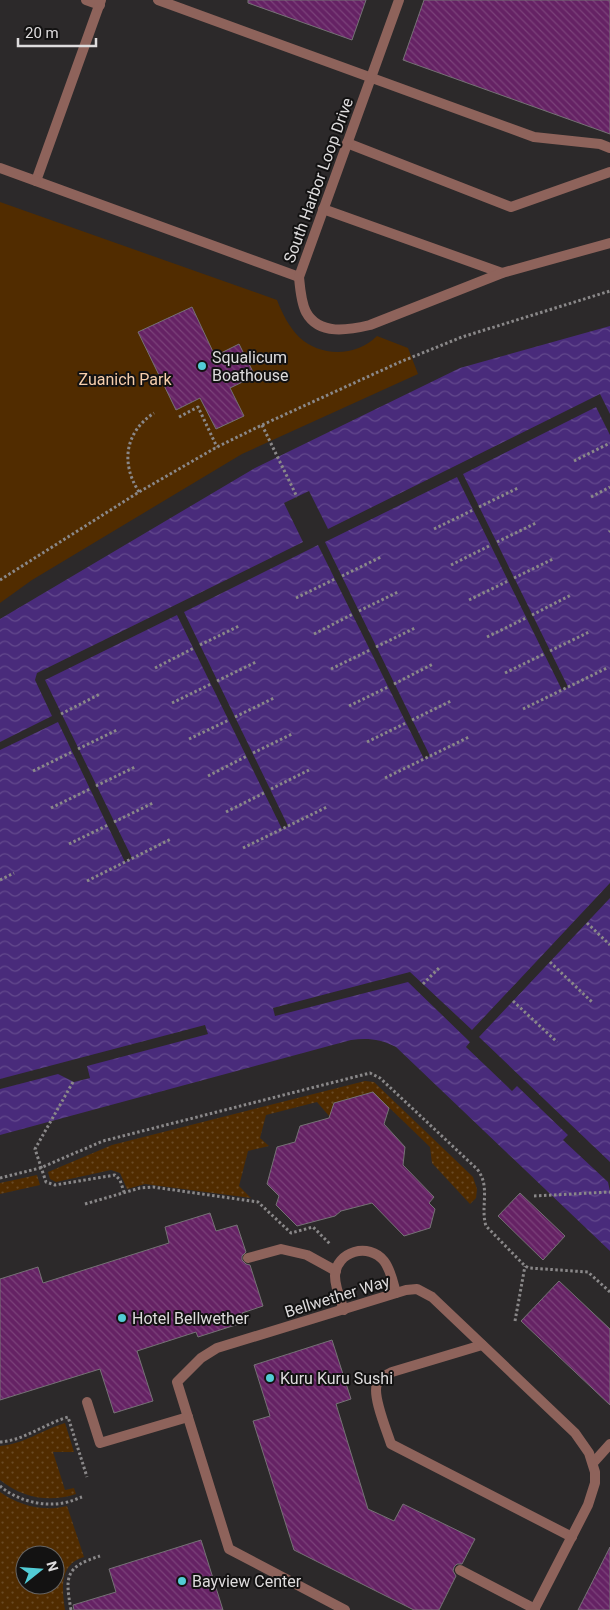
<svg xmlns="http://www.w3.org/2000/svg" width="610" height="1610" font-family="Roboto,sans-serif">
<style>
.grass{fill:url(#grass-dots);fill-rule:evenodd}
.park{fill:#512c00}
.water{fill:url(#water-waves)}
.pier{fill:#2c292a}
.building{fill:url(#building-back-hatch);stroke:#757275}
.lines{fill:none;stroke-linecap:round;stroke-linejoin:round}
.path{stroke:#8a8889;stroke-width:3;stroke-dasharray:2.5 2.5;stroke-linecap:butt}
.service{stroke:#8e635b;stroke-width:10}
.minor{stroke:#8e635b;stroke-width:10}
.poi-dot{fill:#52ccd5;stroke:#131212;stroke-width:2}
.labels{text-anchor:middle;stroke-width:4;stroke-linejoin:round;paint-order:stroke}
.street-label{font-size:16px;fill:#dedcdd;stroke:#131212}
.poi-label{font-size:16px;fill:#dedcdd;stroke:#131212;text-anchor:start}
.park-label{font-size:16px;fill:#f6ceac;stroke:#131212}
</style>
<defs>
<pattern id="grass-dots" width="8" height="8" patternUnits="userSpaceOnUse" patternTransform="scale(1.25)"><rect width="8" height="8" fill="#512c00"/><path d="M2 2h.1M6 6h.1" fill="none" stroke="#6a4a25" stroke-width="1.8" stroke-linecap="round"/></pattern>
<pattern id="water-waves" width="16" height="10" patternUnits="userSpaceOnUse" patternTransform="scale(1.25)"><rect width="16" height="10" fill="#492b7b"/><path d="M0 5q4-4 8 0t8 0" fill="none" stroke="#63498d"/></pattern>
<pattern id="building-back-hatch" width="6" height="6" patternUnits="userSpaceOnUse" patternTransform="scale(1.25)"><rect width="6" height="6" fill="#652264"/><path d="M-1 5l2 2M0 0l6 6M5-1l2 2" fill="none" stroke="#7b427a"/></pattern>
</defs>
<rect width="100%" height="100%" fill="#2c292a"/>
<g class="grass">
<polygon points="365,1081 374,1082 473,1177 477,1189 476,1198 470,1204 432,1163 430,1147 373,1092 334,1103 330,1117 317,1102 266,1115 260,1138 269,1146 248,1151 239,1186 251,1198 145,1184 127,1189 120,1173 111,1170 56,1182 50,1179 48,1172 112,1145"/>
<polygon points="37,1175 40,1185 0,1194 0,1183"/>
<path d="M65 1423 74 1452H53L65 1490 74 1488 76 1494C49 1503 23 1498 0 1480V1446C24 1444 42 1430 65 1423Z"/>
<path d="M0 1492C20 1506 44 1512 67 1506L84 1557C59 1564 62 1589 65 1610H0ZM25 1555H55V1585H25Z"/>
</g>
<path class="park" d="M0 202 277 300C282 313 289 327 299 337 320 357 356 357 377 336L408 348 418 374 242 454 32 580 0 603Z"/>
<path class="water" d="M610 326V1251L396 1047C380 1039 368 1038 351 1040L0 1135V619L255 468 460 368Z"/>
<g class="pier">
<polygon points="600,394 610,414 610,435 596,407 463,474 568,687 562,690 457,477 325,542 430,756 424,759 318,545 184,612 288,826 282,829 177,615 45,680 132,858 125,862 58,722 0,750 0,742 52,716 35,680 37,673 303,542 284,503 309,491 328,529"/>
<polygon points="610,883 610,898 479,1037 610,1162 610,1191 608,1182 563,1140 568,1135 517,1086 512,1091 466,1047 470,1042 408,982 275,1016 273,1008 410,972 472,1030"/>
<polygon points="205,1025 208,1034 87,1066 90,1078 74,1082 58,1074 0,1089 0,1079"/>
</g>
<g class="building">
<polygon points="248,0 366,0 352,40 248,3"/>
<polygon points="424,0 610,0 610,134 403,60"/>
<polygon points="192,307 215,356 239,344 255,376 230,388 244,416 216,429 200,398 176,410 138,332"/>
<polygon points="373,1092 389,1108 384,1124 405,1147 403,1165 434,1197 429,1203 435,1209 430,1228 404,1236 372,1203 341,1211 335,1216 297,1226 276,1205 279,1196 267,1184 277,1147 295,1142 300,1126 329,1118 334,1103"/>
<polygon points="520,1193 565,1236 543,1260 498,1216"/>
<polygon points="210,1213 216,1231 237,1225 246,1252 242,1256 242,1260 246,1264 250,1265 263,1306 242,1313 245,1322 198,1337 196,1332 137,1351 153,1401 114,1413 100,1369 0,1400 0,1279 38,1267 43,1283 169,1243 165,1227"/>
<polygon points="559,1281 610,1329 610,1405 521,1321"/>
<polygon points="332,1340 351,1399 336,1404 368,1509 394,1521 403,1504 475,1539 462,1564 457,1564 454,1567 453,1571 456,1576 439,1610 414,1610 294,1550 253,1421 270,1416 254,1365"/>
<polygon points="201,1540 223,1610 74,1610 73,1605 116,1592 109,1569"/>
<polygon points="610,1547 610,1610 578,1610"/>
</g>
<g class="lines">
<g class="path">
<polyline points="179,417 198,407 217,447"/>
<polyline points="262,425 297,497"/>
<polyline points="574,461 610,443"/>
<path d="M139 492C121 464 124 433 154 413"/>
<polyline points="591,497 610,487"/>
<polyline points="479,507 518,488"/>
<polyline points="434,529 473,510"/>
<polyline points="609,532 610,531"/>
<polyline points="497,542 536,523"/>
<polyline points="451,565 491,545"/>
<polyline points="342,576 381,557"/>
<polyline points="514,578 553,559"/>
<polyline points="0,580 139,492 217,447 262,425 400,362 462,337 610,291"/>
<polyline points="296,598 335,579"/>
<polyline points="469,600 508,581"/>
<polyline points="359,611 398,592"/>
<polyline points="532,615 571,595"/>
<polyline points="314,634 353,614"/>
<polyline points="487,637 526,618"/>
<polyline points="200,645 239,626"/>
<polyline points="376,647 415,628"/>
<polyline points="550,651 589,632"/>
<polyline points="155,668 194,648"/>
<polyline points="331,669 370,650"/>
<polyline points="505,673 544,654"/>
<polyline points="217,681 256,662"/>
<polyline points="394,684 433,664"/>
<polyline points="172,703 211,684"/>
<polyline points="349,706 388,687"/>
<polyline points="523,709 607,668"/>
<polyline points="61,714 100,694"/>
<polyline points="235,717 274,698"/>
<polyline points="412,720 451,701"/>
<polyline points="189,739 229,720"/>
<polyline points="367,742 406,723"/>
<polyline points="78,749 117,730"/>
<polyline points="253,753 292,734"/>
<polyline points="33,771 72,752"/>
<polyline points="208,776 247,756"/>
<polyline points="385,778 469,737"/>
<polyline points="96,786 135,767"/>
<polyline points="271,789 309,770"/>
<polyline points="51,808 90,789"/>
<polyline points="226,812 264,793"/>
<polyline points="114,822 153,803"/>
<polyline points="69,844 108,825"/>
<polyline points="243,848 327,807"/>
<polyline points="0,880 14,873"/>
<polyline points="87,881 171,839"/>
<polyline points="587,923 610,945"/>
<polyline points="550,962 593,1003"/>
<polyline points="423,984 440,967"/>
<polyline points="513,1001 557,1042"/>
<polyline points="73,1082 35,1149 46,1182 55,1185 115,1175 120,1180 124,1192"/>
<path d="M0 1178 40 1168 103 1141 370 1073 380 1078 477 1169C491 1186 480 1207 486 1226L525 1266 529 1268 588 1272 610 1292"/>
<polyline points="534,1196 610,1192"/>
<polyline points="85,1204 140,1188 153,1187 258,1202 291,1233 313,1227 330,1244"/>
<polyline points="515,1321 525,1266"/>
<path d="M0 1442C25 1440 44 1424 68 1417L87 1477"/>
<path d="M0 1486C16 1500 42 1507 63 1503 70 1502 76 1499 82 1497"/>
<path d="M71 1610C65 1576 65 1567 100 1556"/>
</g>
<g class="service">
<polyline points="86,0 100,5"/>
<polyline points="101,0 36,181 299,277"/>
<polyline points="158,0 534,137 600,144 610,148"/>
<polyline points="347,143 511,207 610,172"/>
<polyline points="0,168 36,181"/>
<polyline points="323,209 502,273"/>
<polyline points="248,1258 281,1249 307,1255 336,1271"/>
<path d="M344 1310C340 1299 335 1287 335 1276 336 1251 369 1242 384 1261 391 1270 393 1283 396 1293"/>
<path d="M482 1345 392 1372C386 1375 380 1377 377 1384 372 1396 387 1431 391 1444L572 1537"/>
<polyline points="87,1402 100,1443 188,1417"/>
<polyline points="593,1463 610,1444"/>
<polyline points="460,1570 535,1609"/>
</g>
<g class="minor">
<path d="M399 0 299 277C300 288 301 302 306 312 319 336 349 330 370 325L502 273 610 243"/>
<polyline points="345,1610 229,1549 177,1382 201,1358 217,1348 406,1290 417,1289 432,1297 575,1433 589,1453 595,1472 595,1483 588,1505 534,1610"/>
</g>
</g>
<g class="poi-dot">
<circle cx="202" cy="366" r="5"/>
<circle cx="122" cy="1318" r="5"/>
<circle cx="270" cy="1378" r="5"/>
<circle cx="182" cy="1581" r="5"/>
</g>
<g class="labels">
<g class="street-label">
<text transform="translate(318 180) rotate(-70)" y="6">South Harbor Loop Drive</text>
<text transform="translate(337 1296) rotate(-17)" y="6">Bellwether Way</text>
</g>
<g class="poi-label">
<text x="212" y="363">Squalicum<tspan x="212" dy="18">Boathouse</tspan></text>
<text x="132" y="1324">Hotel Bellwether</text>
<text x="280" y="1384">Kuru Kuru Sushi</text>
<text x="192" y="1587">Bayview Center</text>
</g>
<g class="park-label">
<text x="125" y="385">Zuanich Park</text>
</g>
</g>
<g transform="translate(40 1570) rotate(73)"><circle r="24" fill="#131212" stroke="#646363"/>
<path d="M0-4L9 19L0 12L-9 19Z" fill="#52ccd5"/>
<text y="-8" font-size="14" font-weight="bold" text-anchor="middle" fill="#dedcdd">N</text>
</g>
<path d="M18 38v8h78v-8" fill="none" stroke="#dedcdd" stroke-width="2.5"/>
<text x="25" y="38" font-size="15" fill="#dedcdd" stroke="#131212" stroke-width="4" paint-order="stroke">20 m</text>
</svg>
